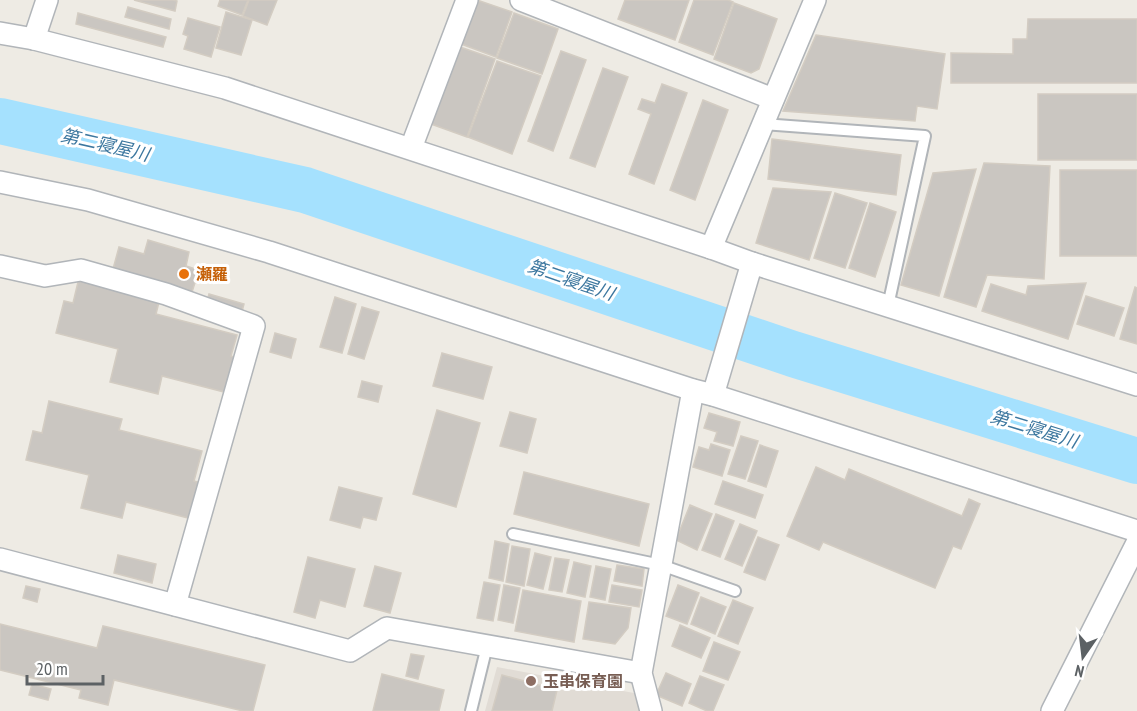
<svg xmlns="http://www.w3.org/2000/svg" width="1137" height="711" font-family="'PT Sans Narrow','Noto Sans JP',sans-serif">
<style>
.education{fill:#e1dcd5}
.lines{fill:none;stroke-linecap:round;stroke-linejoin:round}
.river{stroke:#a5e1fe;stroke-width:46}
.building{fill:#cac6c1;stroke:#d3ccc2;stroke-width:1.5}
.service-casing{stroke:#b1b5b9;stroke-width:14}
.minor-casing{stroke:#b1b5b9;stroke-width:24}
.service{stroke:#fff;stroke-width:10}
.minor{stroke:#fff;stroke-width:21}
.food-dot{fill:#e8710a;stroke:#fff;stroke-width:2}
.education-dot{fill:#8d6e63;stroke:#fff;stroke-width:2}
.labels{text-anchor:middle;stroke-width:6;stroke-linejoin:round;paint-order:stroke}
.food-label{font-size:16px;font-weight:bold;fill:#c56008;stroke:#fff;text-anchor:start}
.education-label{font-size:16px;font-weight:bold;fill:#785e54;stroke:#fff;text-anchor:start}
.water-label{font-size:18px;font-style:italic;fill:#3c779f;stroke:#fff}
</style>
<rect width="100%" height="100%" fill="#eeebe4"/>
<polygon class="education" points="497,667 639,694 641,711 485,711"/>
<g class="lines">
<polyline class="river" points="0,121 305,190 793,354 1137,461"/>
</g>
<g class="building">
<polygon points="134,0 173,0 177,1 175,11"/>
<polygon points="220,0 248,0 242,15 218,6"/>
<polygon points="249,0 277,0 267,25 243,16"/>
<polygon points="477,0 512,12 496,57 461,44"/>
<polygon points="625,0 689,0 675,40 618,19"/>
<polygon points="694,0 728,0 733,2 713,55 679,42"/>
<polygon points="734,3 777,19 759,69 751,73 714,59"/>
<polygon points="128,7 171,19 169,29 125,17"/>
<polygon points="226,12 252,20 241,55 216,48"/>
<polygon points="78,13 166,37 163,47 76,24"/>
<polygon points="514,13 558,29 542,74 497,58"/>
<polygon points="188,18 220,27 211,57 184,49 188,36 183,34"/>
<polygon points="1028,19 1137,19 1137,83 951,83 951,53 1013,54 1013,39 1027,39"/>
<polygon points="816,35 945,54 937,109 917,106 915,121 783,111"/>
<polygon points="460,47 495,59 467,137 431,124"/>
<polygon points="561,51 586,60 553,151 528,141"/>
<polygon points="497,61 541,76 512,154 468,137"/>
<polygon points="603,68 628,77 595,167 570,158"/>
<polygon points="662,84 687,93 654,184 629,174 651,114 638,109 642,99 655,103"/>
<rect x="1038" y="94" width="99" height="66"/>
<polygon points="703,100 728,110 695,200 670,190"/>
<polygon points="772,139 901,155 896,195 768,179"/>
<polygon points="984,163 1050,166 1044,279 987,275 976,307 944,297"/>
<polygon points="976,169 939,296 901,285 933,173"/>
<rect x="1060" y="170" width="77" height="86"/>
<polygon points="773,188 831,192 809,260 756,243"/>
<polygon points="835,193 867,203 845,268 814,258"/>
<polygon points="870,203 896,212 875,277 849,268"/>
<polygon points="148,240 189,252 186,266 199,270 192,292 113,269 119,247 144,254"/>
<polygon points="79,278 160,298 156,314 237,335 231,356 237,358 228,393 162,376 158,394 110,382 118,349 56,333 64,301 73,303"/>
<polygon points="1086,283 1068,339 982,311 991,284 1026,295 1028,286"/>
<polygon points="1135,287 1137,288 1137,344 1120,339"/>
<polygon points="209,294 244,304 241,315 206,306"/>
<polygon points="1086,296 1124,308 1114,336 1077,324"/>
<polygon points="335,297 356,304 342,353 320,347"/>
<polygon points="362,307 379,312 364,359 348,354"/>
<polygon points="275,333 296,339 291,358 270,352"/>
<polygon points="442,353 492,367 483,399 433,386"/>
<polygon points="362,381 382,386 378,402 358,397"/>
<polygon points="49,401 122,419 119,430 202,451 194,481 201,483 192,519 126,502 122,518 81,508 89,475 26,460 33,431 42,433"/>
<polygon points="437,410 480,423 456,507 413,494"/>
<polygon points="510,412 536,419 527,453 500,446"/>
<polygon points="709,413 740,422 733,446 714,441 717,432 704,428"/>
<polygon points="741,436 758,441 745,479 728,474"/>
<polygon points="711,444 730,450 722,476 693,467 699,447 709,450"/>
<polygon points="760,445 778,451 766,487 748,481"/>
<polygon points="816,467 845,480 849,469 962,516 969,499 980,504 961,549 953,546 935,588 823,542 819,550 787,536"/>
<polygon points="524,472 649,504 639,546 514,514"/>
<polygon points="723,481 763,495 755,518 715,504"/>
<polygon points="339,487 382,498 376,520 363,517 360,528 330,520"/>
<polygon points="690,505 712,514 697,550 676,540"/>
<polygon points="716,514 734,521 720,557 702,550"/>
<polygon points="740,524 757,531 742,566 725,559"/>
<polygon points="758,537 779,545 765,580 744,572"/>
<polygon points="495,541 509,544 503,581 489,578"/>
<polygon points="512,546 530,549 524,586 506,582"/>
<polygon points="535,553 551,557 543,589 527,585"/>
<polygon points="118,555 156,564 152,583 114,573"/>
<polygon points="308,557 355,569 345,607 320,600 315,618 294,612"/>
<polygon points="555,558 569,560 562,592 549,590"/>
<polygon points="574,562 591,566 585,597 567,593"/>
<polygon points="617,565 644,569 642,586 614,581"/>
<polygon points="375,566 401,573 390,613 364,606"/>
<polygon points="596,566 611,569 605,600 590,597"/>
<polygon points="484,582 500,585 493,621 477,618"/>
<polygon points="504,585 520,588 513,623 498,620"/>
<polygon points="612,585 642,590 639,607 609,602"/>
<polygon points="678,585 699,593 687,624 666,616"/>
<polygon points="26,586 40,589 37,602 23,598"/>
<polygon points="523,590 581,601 574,642 515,631"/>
<polygon points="701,597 726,607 715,634 691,624"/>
<polygon points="733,600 753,608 738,644 718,636"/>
<polygon points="589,602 631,608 628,628 615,644 583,639"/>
<polygon points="0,624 97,648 103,626 265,665 253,711 243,711 114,680 108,705 79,698 81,690 0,670"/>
<polygon points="680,625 710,638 701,658 672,646"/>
<polygon points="714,642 740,652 728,680 703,671"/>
<polygon points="411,654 424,656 418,679 406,676"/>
<polygon points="666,673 691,684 682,706 656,695"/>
<polygon points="382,674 444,690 439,711 373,711"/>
<polygon points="502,675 557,690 552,711 492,711"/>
<polygon points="700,676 724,685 713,711 707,711 689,703"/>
<polygon points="32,684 51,689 48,700 29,695"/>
</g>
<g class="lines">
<g class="service-casing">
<g id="service">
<polyline points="763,124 925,136 888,306"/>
<polyline points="513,534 661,565 735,591"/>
<polyline points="471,711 487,646"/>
</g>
</g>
<g class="minor-casing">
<g id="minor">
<polyline points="521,0 773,99"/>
<polyline points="0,33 34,39 225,88 711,248 752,263 1137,385"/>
<polyline points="34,39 47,0"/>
<polyline points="411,148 467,0"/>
<polyline points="0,182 88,200 269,252 693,390 713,395 1137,531"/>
<polyline points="711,248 815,0"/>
<polyline points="0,266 45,276 81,270 166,294 254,326 175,605"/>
<polyline points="713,395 752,263"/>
<polyline points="0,559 350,651 387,628 641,673"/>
<polyline points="651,711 641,673 693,390"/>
<polyline points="1052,711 1137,543"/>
</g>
</g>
<use href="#service" class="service"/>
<use href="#minor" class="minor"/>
</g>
<circle class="food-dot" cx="184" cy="274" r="6"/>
<circle class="education-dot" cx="531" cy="681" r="6"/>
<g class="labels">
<g class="food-label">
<text x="196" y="280">瀬羅</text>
</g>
<g class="education-label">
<text x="543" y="687">玉串保育園</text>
</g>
<g class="water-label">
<text transform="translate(105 145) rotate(13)" y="6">第二寝屋川</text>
<text transform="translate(571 280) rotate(19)" y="6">第二寝屋川</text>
<text transform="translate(1034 429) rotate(17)" y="6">第二寝屋川</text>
</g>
</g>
<g transform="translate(1083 657) rotate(194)" stroke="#ffffff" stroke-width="4.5" paint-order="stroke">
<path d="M0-4.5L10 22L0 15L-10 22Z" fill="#5c6164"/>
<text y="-9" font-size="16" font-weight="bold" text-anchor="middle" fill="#5c6164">N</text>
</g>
<path d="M27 675v9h76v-9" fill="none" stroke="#5c6164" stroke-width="3"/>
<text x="36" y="675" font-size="18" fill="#5c6164" stroke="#ffffff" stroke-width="4.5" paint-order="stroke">20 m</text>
</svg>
